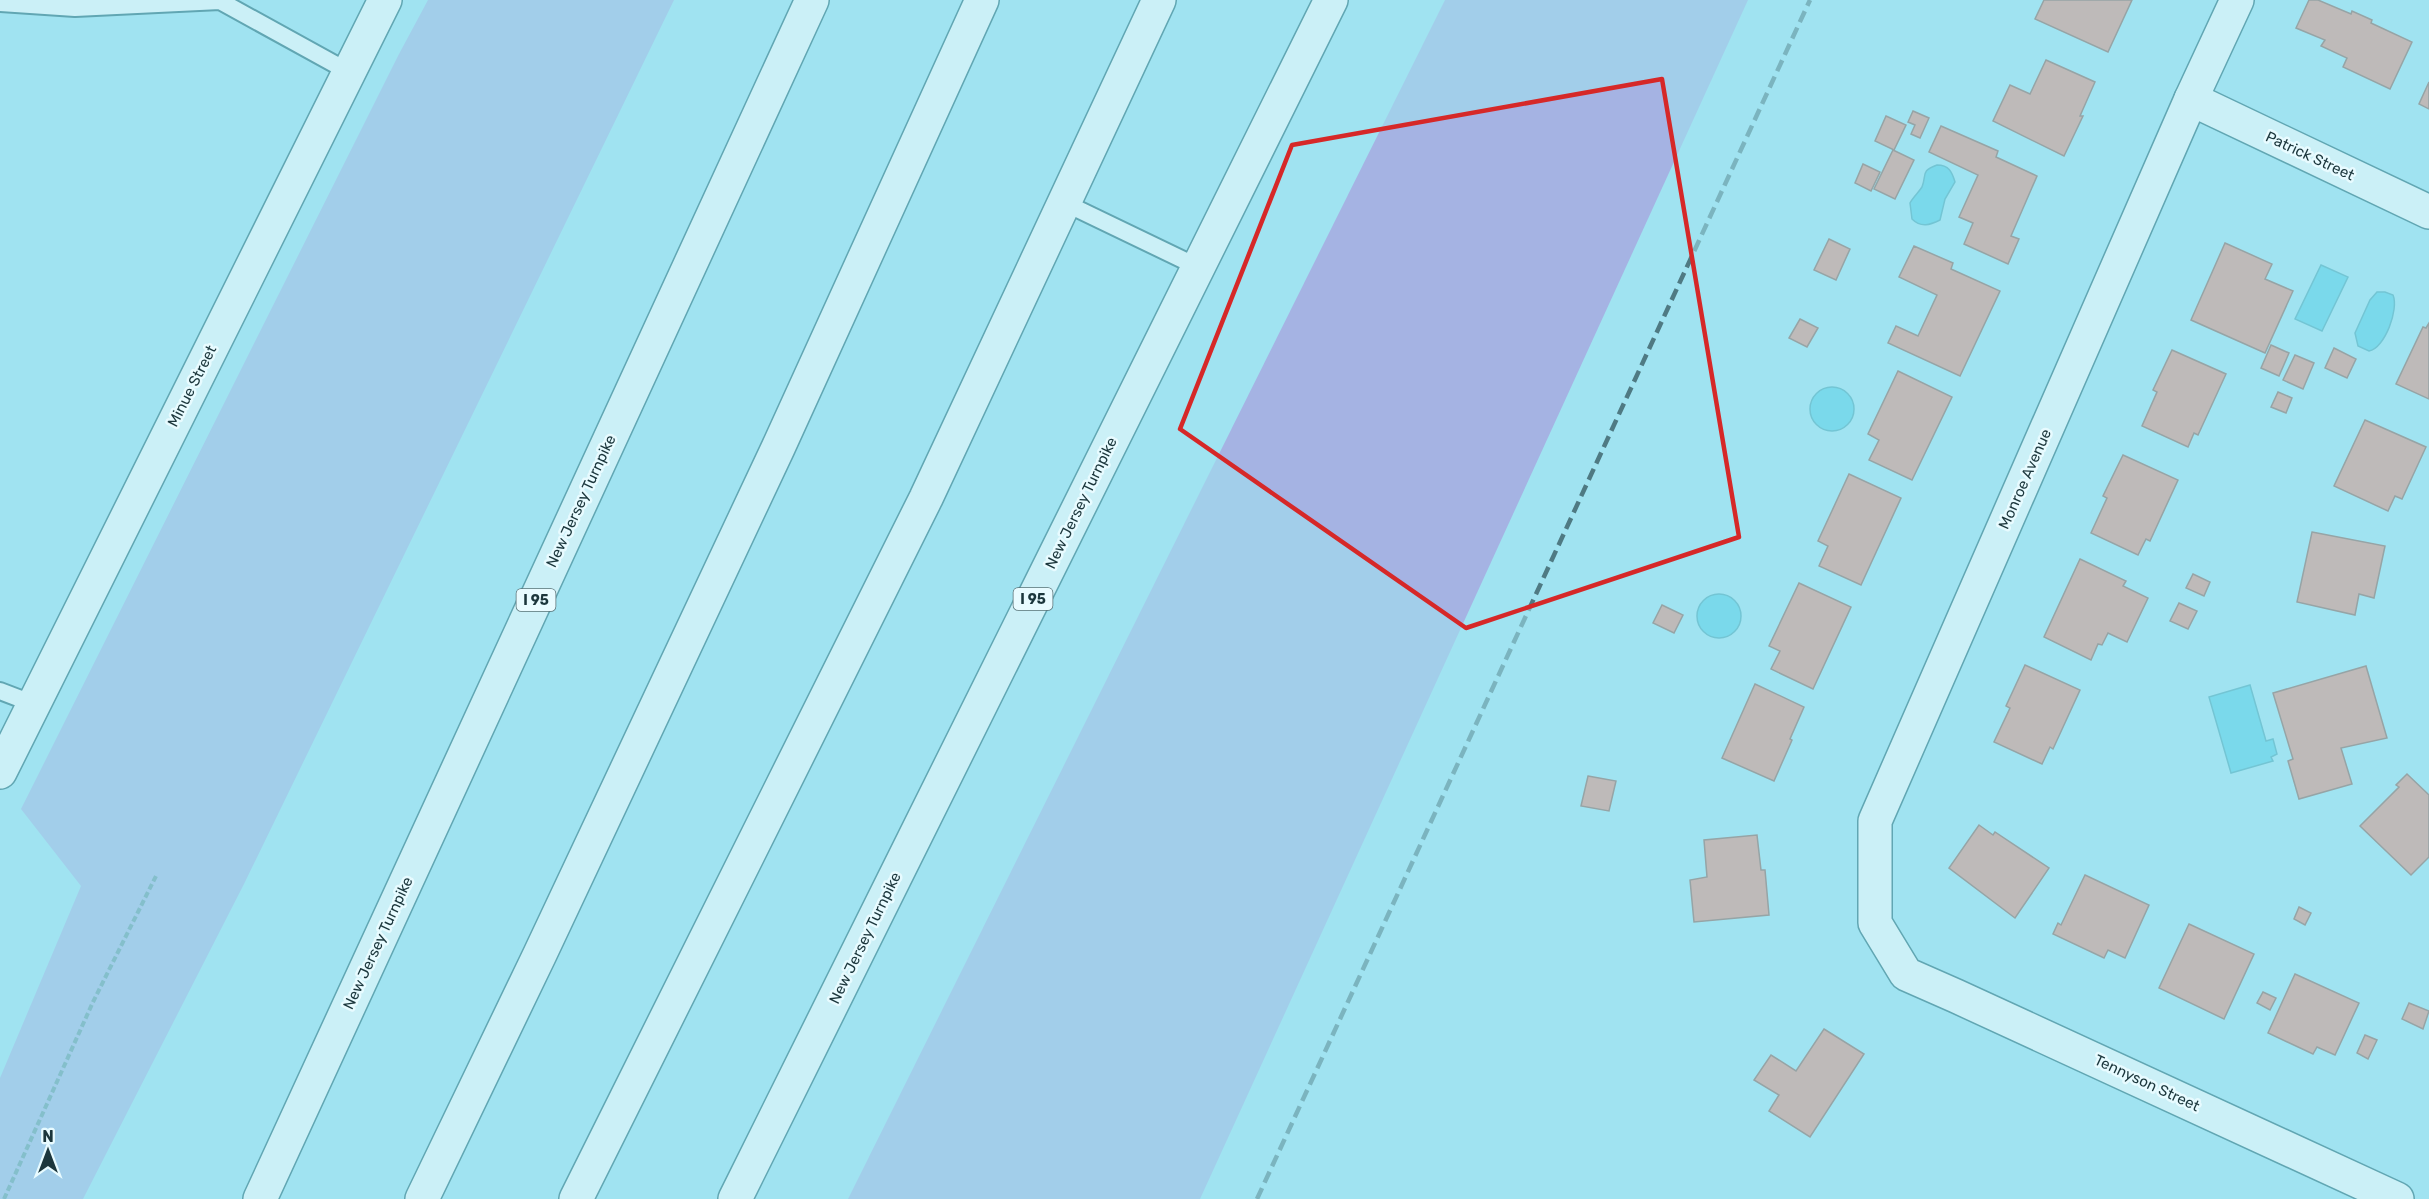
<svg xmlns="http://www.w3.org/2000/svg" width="2429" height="1199" font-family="Rubik,sans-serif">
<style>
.green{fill:#a5b3e3}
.water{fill:#4ccde5;stroke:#3da0b2;stroke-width:1.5}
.building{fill:#e38875;stroke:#89574c;stroke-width:1.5}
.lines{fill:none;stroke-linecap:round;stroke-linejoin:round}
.service-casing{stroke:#155c68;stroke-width:20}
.minor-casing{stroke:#155c68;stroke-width:36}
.motorway-casing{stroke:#155c68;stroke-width:36}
.path{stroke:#62939d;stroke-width:4;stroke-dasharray:6 3;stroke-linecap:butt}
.service{stroke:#fff;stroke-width:16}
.minor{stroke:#fff;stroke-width:33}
.motorway{stroke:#fff;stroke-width:33}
.rail{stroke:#4f7a83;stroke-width:4.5;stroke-dasharray:12 6;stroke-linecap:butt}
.marked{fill:none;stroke:#d62828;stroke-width:4.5;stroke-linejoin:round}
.labels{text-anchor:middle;stroke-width:5;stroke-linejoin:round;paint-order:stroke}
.shield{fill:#e8fbff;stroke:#587176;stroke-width:1.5}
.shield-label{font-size:14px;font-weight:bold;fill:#1b363c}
.street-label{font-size:15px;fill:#1b363c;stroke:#e8fbff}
</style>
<rect width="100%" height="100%" fill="#a0e3f1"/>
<g class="green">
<polygon points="428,0 674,0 244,884 83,1199 0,1199 0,1078 81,886 21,809 399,54"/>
<polygon points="1445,0 1748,0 1200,1199 848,1199"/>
</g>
<g class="water">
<path d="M1937 165C1949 165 1952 172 1955 182L1945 199 1940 220C1930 225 1921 228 1912 219L1910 203C1913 197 1919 192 1922 187 1927 175 1920 171 1937 165Z"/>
<polygon points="2321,265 2348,277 2322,331 2295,319"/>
<path d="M2377 292H2385L2393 295C2399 309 2385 348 2369 351L2358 346 2355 333 2370 300Z"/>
<circle cx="1832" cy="409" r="22"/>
<circle cx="1719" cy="616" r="22"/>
<polygon points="2250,685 2266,741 2273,739 2277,754 2271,757 2273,761 2231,773 2209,697"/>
</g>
<g class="building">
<polygon points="2044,0 2132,0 2108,52 2035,19"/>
<polygon points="2309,0 2318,0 2351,14 2352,11 2372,20 2371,23 2412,42 2390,89 2343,67 2347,58 2321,46 2325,40 2296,28"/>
<polygon points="2046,60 2095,82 2080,116 2083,116 2064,156 1993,121 2010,85 2030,94"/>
<polygon points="2429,82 2429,109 2419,104"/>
<polygon points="1913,111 1929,118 1920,138 1911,134 1915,125 1908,122"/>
<polygon points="1886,116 1906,125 1894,150 1875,141"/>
<polygon points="1941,126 1998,151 1996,157 2037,176 2011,236 2019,239 2008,264 1964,244 1973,223 1959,217 1978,175 1929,152"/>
<polygon points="1893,150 1914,160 1895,199 1874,189"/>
<polygon points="1863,164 1880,172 1871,191 1855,183"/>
<polygon points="1829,239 1850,249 1836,280 1814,270"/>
<polygon points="2225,243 2272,264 2265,279 2293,291 2265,353 2191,320"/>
<polygon points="1914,246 1953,263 1951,269 2000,291 1960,376 1888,343 1896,326 1918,336 1937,295 1899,277"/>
<polygon points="1800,319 1818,328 1807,347 1789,338"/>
<polygon points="2429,323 2429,399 2396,384 2423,327 2426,328"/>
<polygon points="2271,345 2289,353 2279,376 2261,368"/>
<polygon points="2334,348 2356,359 2347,378 2325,368"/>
<polygon points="2172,350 2226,374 2198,435 2194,433 2188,447 2142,426 2157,392 2153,390"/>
<polygon points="2295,355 2314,363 2303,389 2283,380"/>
<polygon points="1898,371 1952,397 1912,480 1869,460 1879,440 1868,434"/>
<polygon points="2278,392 2292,398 2286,413 2271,407"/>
<polygon points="2365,420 2426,447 2402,499 2395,496 2388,511 2334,486"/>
<polygon points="2123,455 2178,480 2150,541 2146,539 2138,555 2091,533 2107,498 2103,496"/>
<polygon points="1849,474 1901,498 1861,585 1819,566 1828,546 1818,541"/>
<polygon points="2312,532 2385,546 2374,598 2359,594 2355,615 2297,602"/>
<polygon points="2080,559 2126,581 2123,586 2148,598 2127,642 2108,633 2102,645 2098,644 2091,660 2044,637"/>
<polygon points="2193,574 2210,582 2204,596 2186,588"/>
<polygon points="1799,583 1851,607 1813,689 1771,669 1780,651 1769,646"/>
<polygon points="2179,603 2197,611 2188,629 2170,621"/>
<polygon points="1662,605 1683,615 1674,633 1653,623"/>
<polygon points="2025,665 2080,690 2053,749 2050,747 2042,764 1994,742 2010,708 2006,706"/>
<polygon points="2366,666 2387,738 2341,748 2352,784 2299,799 2288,761 2293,759 2273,693"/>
<polygon points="1755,684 1804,707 1790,739 1792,740 1774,781 1722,758"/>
<polygon points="2407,774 2429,795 2429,857 2411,875 2360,826 2399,787 2396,785"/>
<polygon points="1588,776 1616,781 1609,811 1581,806"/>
<polygon points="1979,825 1993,835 1995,832 2049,868 2015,918 1949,868"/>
<polygon points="1757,835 1761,870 1765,870 1769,915 1694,922 1690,880 1707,877 1704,840"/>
<polygon points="2085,875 2149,905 2125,958 2108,950 2104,958 2053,934 2058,923 2061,925"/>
<polygon points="2299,907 2311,913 2305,925 2294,919"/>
<polygon points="2189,924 2254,954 2224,1019 2159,988"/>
<polygon points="2295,974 2359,1003 2335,1055 2317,1047 2313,1054 2268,1033"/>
<polygon points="2263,992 2276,998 2270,1010 2257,1003"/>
<polygon points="2409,1003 2429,1011 2423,1029 2402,1019"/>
<polygon points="1824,1029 1864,1054 1810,1137 1769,1111 1779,1095 1754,1080 1771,1055 1796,1071"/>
<polygon points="2365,1035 2377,1040 2368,1059 2357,1053"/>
</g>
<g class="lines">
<g class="service-casing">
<g id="service">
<polyline points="0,3 75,8 220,1 349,72"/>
<polyline points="1065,203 1198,267"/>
<polyline points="0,691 34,704"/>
</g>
</g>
<g class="minor-casing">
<g id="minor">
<polyline points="2237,0 2191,99 1875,821 1875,923 1906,974 1956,996 2397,1199"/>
<polyline points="2191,99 2429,212"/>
<polyline points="0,772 385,0"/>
</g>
</g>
<g class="motorway-casing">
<g id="motorway">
<polyline points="260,1199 812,0"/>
<polyline points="422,1199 540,954 778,448 982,0"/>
<polyline points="576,1199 926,498 1159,0"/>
<polyline points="735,1199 1331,0"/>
</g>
</g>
<polyline class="path" points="4,1199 93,1002 157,874"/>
<use href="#service" class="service"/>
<use href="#minor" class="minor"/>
<use href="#motorway" class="motorway"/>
<polyline class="rail" points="1257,1199 1810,0"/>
</g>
<path d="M0 0H2429V1199H0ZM1662 79 1739 537 1466 628 1180 429 1292 145Z" fill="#a0e3f1" fill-opacity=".55" fill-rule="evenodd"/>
<path class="marked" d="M1662 79 1739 537 1466 628 1180 429 1292 145Z"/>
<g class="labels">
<g class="shield">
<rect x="1013.5" y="588" width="39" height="22" rx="4.5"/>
<rect x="516.5" y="589" width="39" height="22" rx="4.5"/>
</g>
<g class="shield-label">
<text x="1033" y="604">I 95</text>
<text x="536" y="605">I 95</text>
</g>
<g class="street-label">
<text transform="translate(2310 156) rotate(25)" y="5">Patrick Street</text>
<text transform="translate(192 386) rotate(-63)" y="5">Minue Street</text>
<text transform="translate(2025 479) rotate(-66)" y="5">Monroe Avenue</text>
<text transform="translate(581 501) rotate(-65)" y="5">New Jersey Turnpike</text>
<text transform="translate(1081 503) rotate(-64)" y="5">New Jersey Turnpike</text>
<text transform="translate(865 938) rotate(-64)" y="5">New Jersey Turnpike</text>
<text transform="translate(378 943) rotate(-65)" y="5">New Jersey Turnpike</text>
<text transform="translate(2147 1083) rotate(25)" y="5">Tennyson Street</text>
</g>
</g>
<g transform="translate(48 1151)" stroke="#e8fbff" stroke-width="4.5" paint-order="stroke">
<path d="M0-4.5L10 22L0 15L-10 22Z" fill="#1b363c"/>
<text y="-9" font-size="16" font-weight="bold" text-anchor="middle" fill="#1b363c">N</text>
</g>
</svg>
